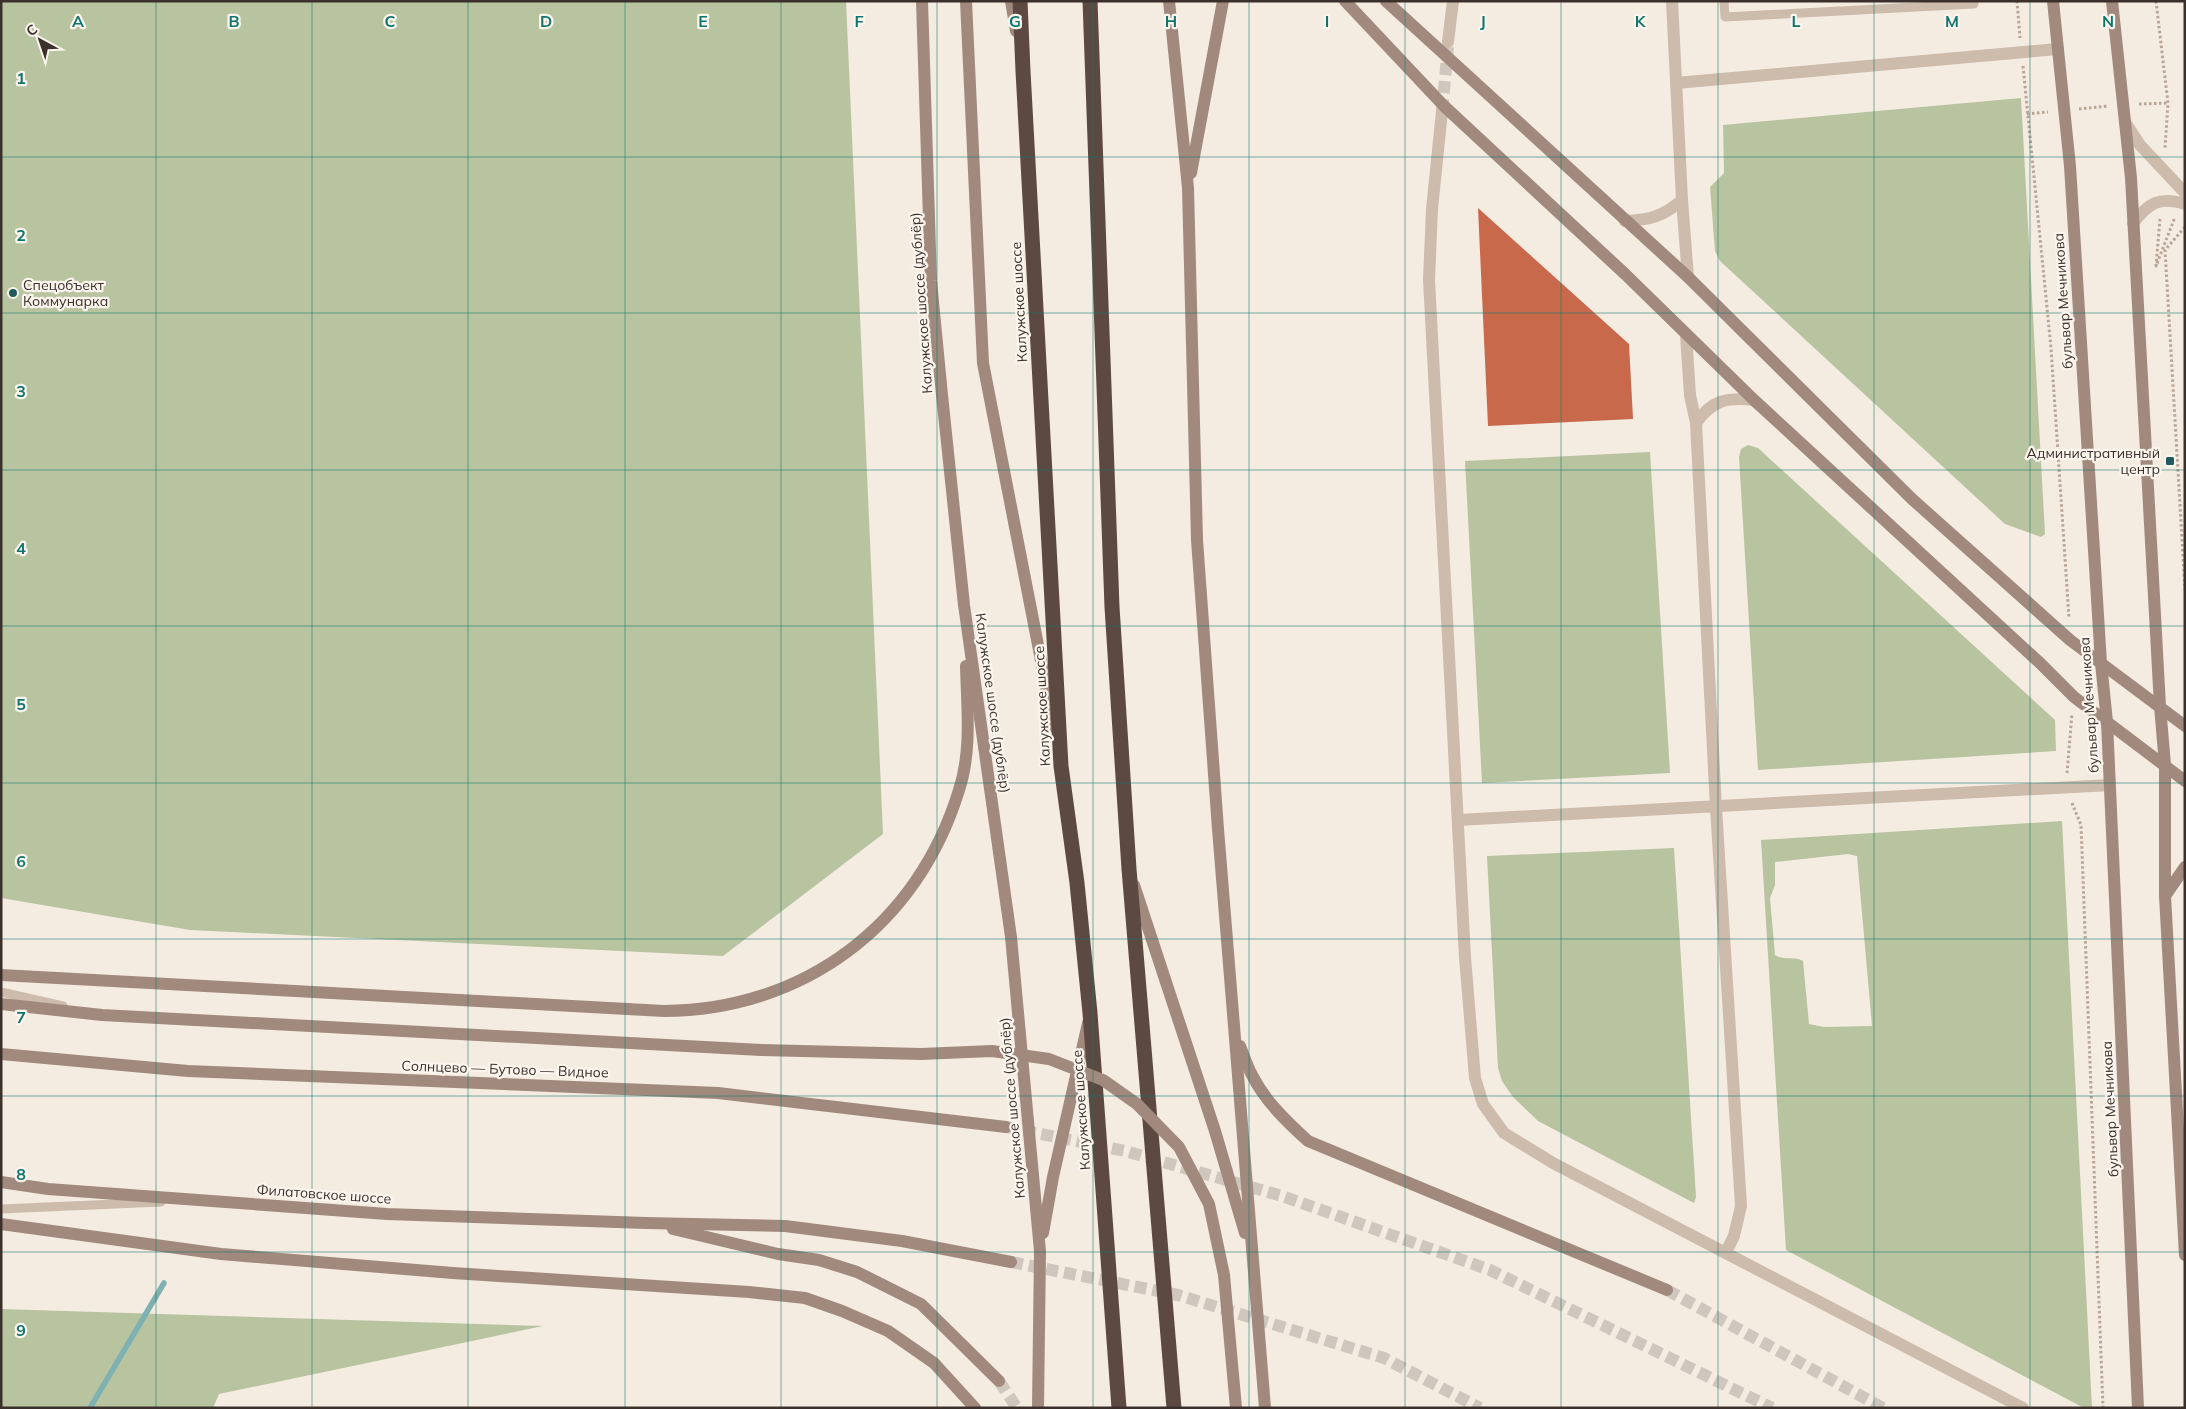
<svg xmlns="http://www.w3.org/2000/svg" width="2186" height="1409" font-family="Mulish,sans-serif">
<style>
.green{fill:#b8c4a0;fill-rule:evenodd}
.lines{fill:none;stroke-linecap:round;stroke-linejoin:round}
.stream{stroke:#7fb0b2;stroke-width:5.5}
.building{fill:#c8694b}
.street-tunnel{stroke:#cfc6bd;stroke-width:12;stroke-dasharray:12 6;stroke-linecap:butt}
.secondary-tunnel{stroke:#cfc6bd;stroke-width:12;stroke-dasharray:12 6;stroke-linecap:butt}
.path{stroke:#b9a596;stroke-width:3;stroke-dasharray:2.5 2.5;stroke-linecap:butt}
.lane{stroke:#cdbbac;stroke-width:9}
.street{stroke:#cdbbac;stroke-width:12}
.secondary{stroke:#a18a7d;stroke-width:12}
.highway{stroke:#5c4a42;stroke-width:15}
.secondary-bridge{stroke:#a18a7d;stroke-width:12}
.grid{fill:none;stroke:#0f766e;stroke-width:1;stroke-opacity:0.55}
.poi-dot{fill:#1f5a5e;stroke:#fbf5ee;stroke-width:2}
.labels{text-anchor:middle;stroke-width:4.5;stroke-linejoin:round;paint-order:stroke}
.poi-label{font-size:14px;fill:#3b302b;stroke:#fbf5ee;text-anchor:start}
.street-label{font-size:14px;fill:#3b302b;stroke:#fbf5ee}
.grid-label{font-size:16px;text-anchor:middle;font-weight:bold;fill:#0f766e;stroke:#fbf5ee;stroke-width:4.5;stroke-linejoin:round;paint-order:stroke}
</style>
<rect width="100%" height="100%" fill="#f4ebe1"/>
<g class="green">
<polygon points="1,1 846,1 883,834 723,956 190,930 1,898"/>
<polygon points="2021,98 2045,534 2041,537 2005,524 1720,261 1715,251 1710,187 1724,173 1723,125"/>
<polygon points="1748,445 1758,448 2055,720 2056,751 1758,770 1739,457 1741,449"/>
<polygon points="1650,452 1670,773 1482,783 1465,461"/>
<path d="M2062 821 2092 1408H2084L1786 1250 1761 840ZM1848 854 1857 856 1872 1026 1824 1027 1809 1024 1803 961C1794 956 1784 961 1775 955L1770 898 1775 885V862Z"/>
<polygon points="1674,848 1696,1197 1694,1203 1538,1121 1513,1097 1502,1081 1498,1068 1487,856"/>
<polygon points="1,1309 543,1326 219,1394 213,1408 1,1408"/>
</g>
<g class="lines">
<polyline class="stream" points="90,1408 164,1283"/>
</g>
<polygon class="building" points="1478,208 1629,344 1633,419 1488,426"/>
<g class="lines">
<polyline class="street-tunnel" points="1442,111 1448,47"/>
<g class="secondary-tunnel">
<polyline points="1006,1127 1125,1151 1282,1196 1490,1270 1772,1408"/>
<polyline points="1011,1262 1178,1295 1384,1358 1480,1408"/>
<polyline points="1667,1290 1883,1408"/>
<polyline points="999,1381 1017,1408"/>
</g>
<g class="path">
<polyline points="2017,1 2020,38"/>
<polyline points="2156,1 2168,103 2165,148"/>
<polyline points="2023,66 2051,348 2069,618"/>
<polyline points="2139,104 2168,103"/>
<polyline points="2079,109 2108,106"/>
<polyline points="2027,114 2048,112"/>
<polyline points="2160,219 2156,266 2175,217"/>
<polyline points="2185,227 2165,250 2185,590"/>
<polyline points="2067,773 2072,714"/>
<polyline points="2072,803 2081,825 2103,1408"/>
</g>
<g class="lane">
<polyline points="1724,1 1725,17 1974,4 1973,1"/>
<polyline points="1,992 63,1006"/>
<polyline points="1,1209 161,1202"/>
</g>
<g class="street">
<polyline points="1672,1 1682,200 1688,277"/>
<polyline points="1448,42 1453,1"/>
<polyline points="1676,83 2058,49"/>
<polyline points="1442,111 1432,209 1429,280 1465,957 1475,1078 1483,1104 1504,1133 1553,1163 2023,1408"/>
<polyline points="2125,122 2140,145 2185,193"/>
<path d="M1625 221C1650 220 1664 216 1682 200"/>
<path d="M2133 223C2149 203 2159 196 2185 204"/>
<polyline points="1686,335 1690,395 1696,423 1716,808 1741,1206 1734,1236 1726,1252"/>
<path d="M1696 423C1712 400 1727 397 1754 400"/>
<polyline points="1458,820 2110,785"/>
</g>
<g class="secondary">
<polyline points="922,1 931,281 942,395 964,605 1011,937 1040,1251 1038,1408"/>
<polyline points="966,1 983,363 1054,727"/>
<polyline points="1011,1 1016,31"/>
<polyline points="1169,1 1188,188 1197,540 1218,829 1265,1408"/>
<polyline points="1345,1 1444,106 1625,274 1754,400 2041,664 2074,697 2185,781"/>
<polyline points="1386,1 1688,277 1912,499 2070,640 2185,726"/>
<polyline points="2053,1 2070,166 2101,663 2107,722 2138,1408"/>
<polyline points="2112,1 2131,178 2160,706 2165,765 2165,896 2185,1255"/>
<polyline points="1191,173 1223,1"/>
<polyline points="1134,885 1215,1131 1245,1233"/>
<polyline points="2165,896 2185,867"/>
<path d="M1 975 664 1011C804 1010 918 925 959 790 972 751 967 707 966 666"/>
<polyline points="1,1004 102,1015 761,1050"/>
<path d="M1240 1046C1244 1056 1247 1066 1252 1075 1265 1101 1287 1122 1308 1141L1667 1290"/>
<polyline points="1,1054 188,1071 718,1093 1006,1127"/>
<polyline points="1,1182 48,1189 387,1214 646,1223 785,1226 902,1241 1011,1262"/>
<polyline points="1,1224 221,1254 453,1273 749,1292 805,1298 842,1311 888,1331 934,1363 975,1408"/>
<polyline points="673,1229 778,1254 819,1260 857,1272 921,1304 999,1381"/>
<polyline points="1043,1233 1053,1177 1088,1023"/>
</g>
<g class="highway">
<polyline points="1020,1 1023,71 1061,766 1077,883 1090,1013 1119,1408"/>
<polyline points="1090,1 1112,607 1129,869 1174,1408"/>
</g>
<polyline class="secondary-bridge" points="761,1050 921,1054 992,1051 1049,1059 1103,1080 1137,1104 1179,1147 1209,1204 1224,1275 1236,1408"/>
</g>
<path class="grid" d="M156 1V1408M312 1V1408M468 1V1408M625 1V1408M781 1V1408M937 1V1408M1093 1V1408M1249 1V1408M1405 1V1408M1561 1V1408M1718 1V1408M1874 1V1408M2030 1V1408M1 157H2185M1 313H2185M1 470H2185M1 626H2185M1 783H2185M1 939H2185M1 1096H2185M1 1252H2185"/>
<g class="poi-dot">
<circle cx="13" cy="293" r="5"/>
<rect x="2165" y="456" width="10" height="10" rx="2.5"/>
</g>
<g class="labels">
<g class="poi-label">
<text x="23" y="290">Спецобъект<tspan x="23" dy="16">Коммунарка</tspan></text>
<text x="2160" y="458" text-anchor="end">Административный<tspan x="2160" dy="16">центр</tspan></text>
</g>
<g class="street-label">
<text transform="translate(2063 301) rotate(-94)" y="5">бульвар Мечникова</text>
<text transform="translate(1019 302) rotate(-93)" y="5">Калужское шоссе</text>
<text transform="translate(921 303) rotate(-94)" y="5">Калужское шоссе (дублёр)</text>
<text transform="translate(993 703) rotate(82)" y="5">Калужское шоссе (дублёр)</text>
<text transform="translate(2089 705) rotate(-94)" y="5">бульвар Мечникова</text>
<text transform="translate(1042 706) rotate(-93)" y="5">Калужское шоссе</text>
<text transform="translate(505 1069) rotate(2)" y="5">Солнцево — Бутово — Видное</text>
<text transform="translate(1012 1108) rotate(-95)" y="5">Калужское шоссе (дублёр)</text>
<text transform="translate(2110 1109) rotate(-93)" y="5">бульвар Мечникова</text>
<text transform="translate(1081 1110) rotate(-94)" y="5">Калужское шоссе</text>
<text transform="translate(324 1194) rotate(4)" y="5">Филатовское шоссе</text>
</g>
</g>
<g class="grid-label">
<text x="78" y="27">A</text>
<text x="234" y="27">B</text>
<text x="390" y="27">C</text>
<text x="546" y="27">D</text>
<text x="703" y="27">E</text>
<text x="859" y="27">F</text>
<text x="1015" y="27">G</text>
<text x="1171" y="27">H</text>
<text x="1327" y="27">I</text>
<text x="1483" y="27">J</text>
<text x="1640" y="27">K</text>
<text x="1796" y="27">L</text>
<text x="1952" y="27">M</text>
<text x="2108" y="27">N</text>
<text x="21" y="84">1</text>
<text x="21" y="241">2</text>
<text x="21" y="397">3</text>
<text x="21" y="554">4</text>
<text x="21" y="710">5</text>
<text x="21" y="867">6</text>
<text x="21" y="1023">7</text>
<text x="21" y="1180">8</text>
<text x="21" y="1336">9</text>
</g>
<rect width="2186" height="1409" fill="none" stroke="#3b302b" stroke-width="5"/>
<g transform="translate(40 40) rotate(320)" stroke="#fbf5ee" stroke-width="4" paint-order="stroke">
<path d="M0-4L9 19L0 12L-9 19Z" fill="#3b302b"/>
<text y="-8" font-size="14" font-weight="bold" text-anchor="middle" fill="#3b302b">С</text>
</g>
</svg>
